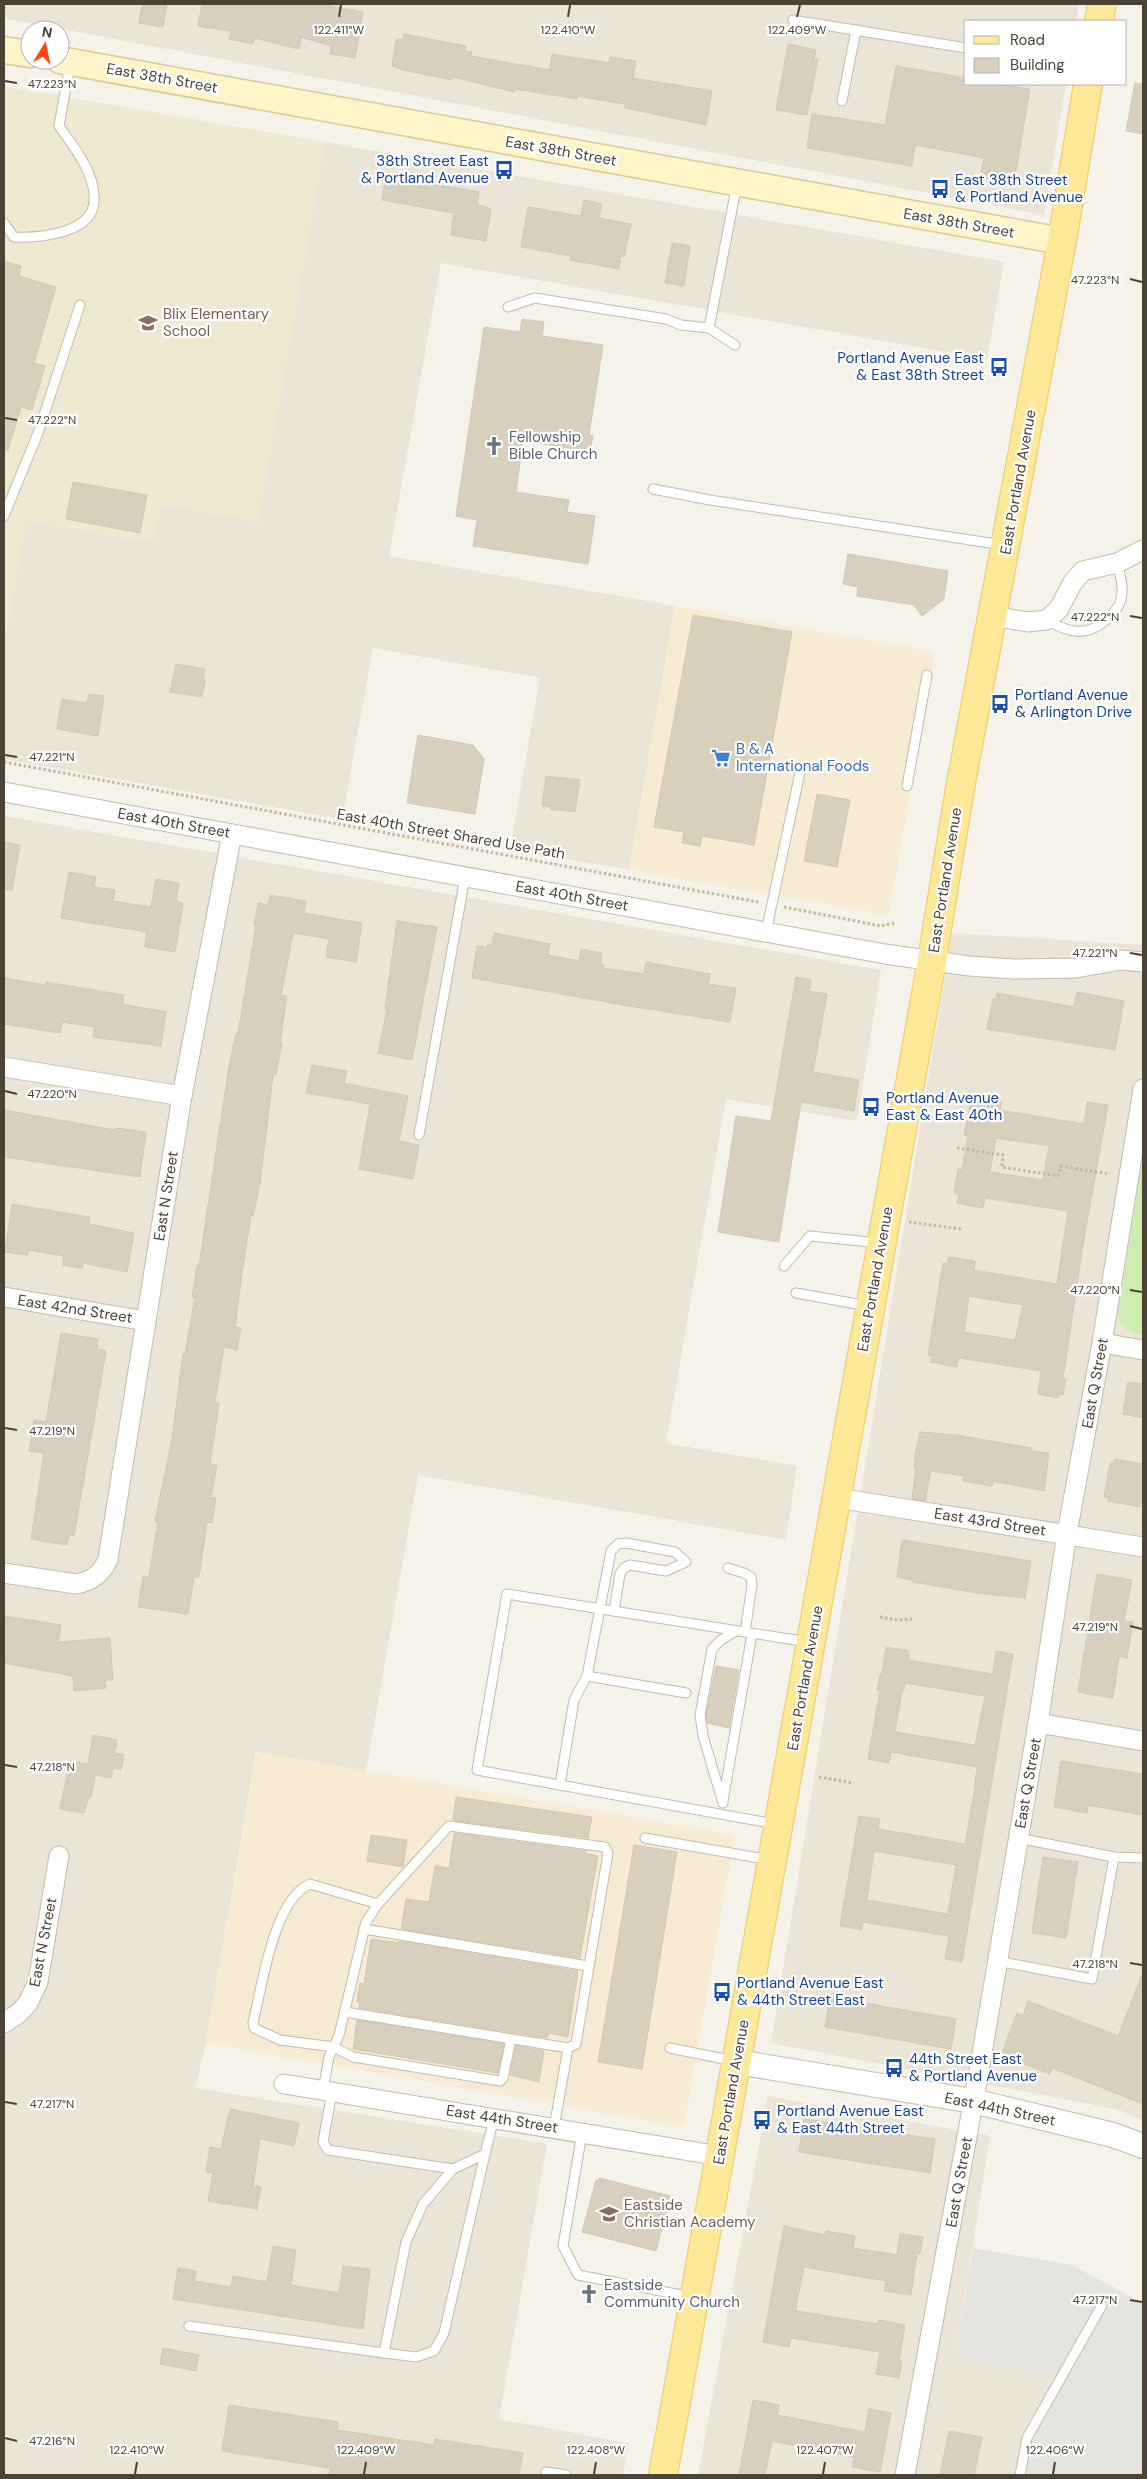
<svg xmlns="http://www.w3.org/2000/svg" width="1147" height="2479" font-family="'DM Sans',sans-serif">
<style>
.residential{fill:#eae5d6}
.commercial{fill:#f8ebd3}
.education{fill:#efe9d2}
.green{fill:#cdecaf}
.parking{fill:#e6e4e1}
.building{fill:#d8cfbd;stroke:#d3c8b0;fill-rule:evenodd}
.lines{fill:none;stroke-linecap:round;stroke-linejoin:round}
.service-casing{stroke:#c2bbaa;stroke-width:11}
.minor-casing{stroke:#c2bbaa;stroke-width:21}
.tertiary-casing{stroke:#c2bbaa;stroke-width:26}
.secondary-casing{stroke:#d8ca96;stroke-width:29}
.primary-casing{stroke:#ebca61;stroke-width:30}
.path{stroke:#c4b89b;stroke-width:3;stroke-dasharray:2.5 2.5;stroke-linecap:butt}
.service{stroke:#fff;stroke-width:9}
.minor{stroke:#fff;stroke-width:19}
.tertiary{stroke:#fff;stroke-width:24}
.secondary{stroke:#fff5c9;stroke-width:26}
.primary{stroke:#ffe898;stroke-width:28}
.ticks{fill:none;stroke:#4a4336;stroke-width:2}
.labels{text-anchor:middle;stroke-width:4.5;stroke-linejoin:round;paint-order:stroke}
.street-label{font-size:15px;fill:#4a4336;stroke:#fff}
.transit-label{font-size:15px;fill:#164399;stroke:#fff;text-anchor:start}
.education-label{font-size:15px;fill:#785e54;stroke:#fff;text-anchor:start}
.worship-label{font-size:15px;fill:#5b616d;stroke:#fff;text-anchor:start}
.shop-label{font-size:15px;fill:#366cbe;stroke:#fff;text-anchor:start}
.ticks-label{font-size:12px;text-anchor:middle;fill:#4a4336;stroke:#fff;stroke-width:4.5;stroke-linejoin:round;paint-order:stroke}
</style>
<rect width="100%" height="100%" fill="#f5f2e9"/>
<g class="residential">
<polygon points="4,4 1079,4 1076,21 966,21 966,84 1066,84 1044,215 4,18"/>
<polygon points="325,142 1004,262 987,359 441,263 389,556 675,606 629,870 510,849 540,678 373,648 342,819 4,759 4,645 26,520 153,542 160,504 258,521"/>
<polygon points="4,816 881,970 857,1121 726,1099 666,1443 797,1466 786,1540 418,1475 366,1771 256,1752 206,2043 195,2088 547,2144 499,2419 629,2443 623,2475 4,2475"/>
<polygon points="952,933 1143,945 1143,2120 1116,2109 771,2043"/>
<polygon points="768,2096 990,2136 955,2358 1054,2375 1022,2434 1015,2475 698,2475"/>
</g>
<g class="commercial">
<polygon points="675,606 935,652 889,915 629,870"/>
<polygon points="257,1752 735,1835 684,2127 206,2043"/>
</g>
<polygon class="education" points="4,86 325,142 258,521 161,504 154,542 26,520 4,645"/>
<path class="green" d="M1143 1173V1335C1129 1332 1120 1329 1118 1314L1140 1176Z"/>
<polygon class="parking" points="973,2248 1072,2265 1143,2303 1143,2475 1015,2475 1022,2435 1053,2376 955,2359"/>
<g class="building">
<polygon points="142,4 167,4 163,27 139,23"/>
<polygon points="202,4 319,4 363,12 355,58 330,54 331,46 301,37 299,49 255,38 253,44 229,39 231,31 198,26"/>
<polygon points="404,34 466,46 465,51 472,52 471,56 550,70 552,54 609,63 610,57 636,61 633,78 712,91 706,125 625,108 625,104 577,96 577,99 515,89 514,92 453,77 452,80 403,70 392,66 396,39 403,40"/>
<polygon points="788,44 816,50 814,59 818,59 807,115 776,110"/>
<polygon points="896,66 966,78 966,84 998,84 1030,89 1014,183 980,177 984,158 915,145 912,166 807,148 812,114 885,125"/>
<polygon points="1135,83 1143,84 1143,134 1126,131"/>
<polygon points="386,176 479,192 477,204 491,209 486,241 451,235 454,213 382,200"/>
<polygon points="584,200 602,204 599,218 631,224 624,257 621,256 619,269 570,260 571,256 521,247 528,207 581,216"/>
<polygon points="672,243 690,246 684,286 665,283"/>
<polygon points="4,261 21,266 19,276 56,287 34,363 45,366 32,410 21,407 8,450 4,450"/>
<polygon points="522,319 544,322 542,336 603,345 589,435 593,436 590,451 523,441 516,492 569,500 567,512 595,516 588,564 473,546 477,520 456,516 484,327 520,332"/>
<polygon points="73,482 147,495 140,533 66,519"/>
<polygon points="848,554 948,571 944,599 922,616 914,605 857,596 858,587 843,584"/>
<polygon points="693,615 792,632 754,845 702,836 700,846 682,843 684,832 654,827"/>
<polygon points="176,664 205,669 203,680 205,680 202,697 170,692"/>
<polygon points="89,694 104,696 98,736 57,729 62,699 87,703"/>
<polygon points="418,735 473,745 484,759 475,814 407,803"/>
<polygon points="546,776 580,780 575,812 550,809 551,807 542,806"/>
<polygon points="817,794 850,800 837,867 804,861"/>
<polygon points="4,842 20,845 12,890 4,889"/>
<polygon points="69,872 96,877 94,887 115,890 113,901 151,907 156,879 179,883 176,901 183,903 175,952 145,947 147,932 61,918"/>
<polygon points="270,895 306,901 304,913 362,923 356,962 326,957 329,939 293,933 281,995 287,996 280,1042 282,1043 276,1075 273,1075 260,1183 253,1216 251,1215 242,1273 235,1327 241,1328 237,1350 224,1347 215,1402 219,1403 210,1464 217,1465 211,1497 216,1498 212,1523 207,1522 199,1577 194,1577 188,1614 138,1607 143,1576 149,1577 158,1522 155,1521 172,1439 183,1354 185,1354 195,1297 192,1297 197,1266 199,1266 229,1066 236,1034 238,1034 256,926 254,925 258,903 268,905"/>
<polygon points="397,921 437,927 412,1060 378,1053 387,1009 385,1009"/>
<polygon points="494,933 550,944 548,955 579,961 581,949 602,953 600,964 604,965 603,968 644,974 646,962 710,974 708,984 736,988 730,1022 623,1005 472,978 477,946 487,947 488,944 492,945"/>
<polygon points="796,977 811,980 809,991 827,994 813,1072 859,1080 854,1111 801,1102 779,1242 718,1232 736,1116 771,1121"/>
<polygon points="4,978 45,985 46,982 124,995 122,1004 166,1012 161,1046 93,1037 95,1027 62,1022 60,1033 4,1024"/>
<polygon points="1077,992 1124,1001 1115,1050 987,1029 993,998 996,999 997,993 1074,1007"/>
<polygon points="312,1065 347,1071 344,1083 408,1096 399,1141 419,1145 413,1179 359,1169 370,1104 306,1093"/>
<path d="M975 1096 1002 1101 1000 1110 1084 1124 1087 1102 1108 1105 1084 1238 1063 1379H1066L1063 1395 1059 1394 1058 1398 1038 1394 1041 1371 959 1358 957 1367 931 1362 932 1355H928L943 1263 947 1264 949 1257 975 1261 974 1270 1057 1284 1068 1211 985 1198 983 1208 957 1203 959 1194 954 1193 958 1169 962 1170 968 1136 964 1135 971 1102 974 1103ZM996 1138 1049 1146 1043 1180 990 1172ZM969 1296 1023 1305 1015 1340 964 1332Z"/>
<polygon points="4,1110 115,1130 116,1128 146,1132 140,1177 4,1157"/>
<polygon points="12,1204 90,1217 89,1224 134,1233 127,1272 83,1263 82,1268 63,1265 64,1256 28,1250 28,1255 5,1252"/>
<polygon points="61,1333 98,1339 97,1349 106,1351 74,1536 69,1535 67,1545 31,1539 44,1453 29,1451 34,1420 46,1422"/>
<polygon points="1128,1382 1143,1384 1143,1418 1123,1414"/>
<polygon points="920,1432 956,1435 1032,1448 1032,1451 1049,1453 1044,1491 993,1481 992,1486 963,1481 964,1476 931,1471 925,1501 912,1499 916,1469 914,1469 915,1455"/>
<polygon points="1115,1459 1143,1464 1143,1490 1140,1507 1108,1501 1108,1497 1104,1497 1110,1463 1114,1463"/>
<polygon points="902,1540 1031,1561 1025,1598 977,1593 913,1582 913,1580 897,1577"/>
<polygon points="1097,1574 1132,1580 1124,1621 1133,1622 1127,1658 1119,1656 1113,1698 1078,1692"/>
<polygon points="4,1616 61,1625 58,1642 110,1638 113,1680 105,1680 106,1688 74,1691 73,1676 4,1663"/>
<path d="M886 1647 908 1651 909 1660 993 1674 996 1651 1013 1654 962 1962 945 1959 949 1936 863 1922 862 1930 840 1926 859 1816 880 1819 878 1829 965 1844 974 1793 977 1767 891 1752 889 1763 868 1759 880 1691 877 1690 880 1674H882ZM905 1683 985 1696 975 1745 895 1732 902 1690H904ZM874 1851 956 1865 948 1914 867 1900Z"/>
<polygon points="716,1666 739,1670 729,1728 707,1723 706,1715"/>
<polygon points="93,1735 117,1740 115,1753 124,1755 121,1770 113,1768 111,1778 95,1775 91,1797 89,1796 84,1813 60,1809 70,1761 88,1764"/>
<polygon points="1061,1761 1143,1774 1143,1815 1088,1805 1087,1813 1054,1807"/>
<polygon points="456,1797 592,1817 588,1838 456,1821 453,1819"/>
<polygon points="454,1833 586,1851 586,1854 598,1856 580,1958 401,1929 406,1899 429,1902 435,1866 449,1868"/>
<polygon points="371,1835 407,1840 403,1867 367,1861"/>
<polygon points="634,1845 677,1852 642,2069 598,2062"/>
<polygon points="1043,1857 1078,1862 1066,1938 1032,1933"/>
<polygon points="371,1939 399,1943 399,1941 578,1971 568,2037 548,2033 547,2038 359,2008 360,2003 357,2002 360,1983 364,1984"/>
<polygon points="1142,1975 1143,2104 1052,2068 1050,2074 1001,2055 1017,2013 1023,2016 1028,2001 1118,2036"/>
<polygon points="830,1997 956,2019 951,2049 825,2027"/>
<polygon points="357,2020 504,2044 498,2073 353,2049"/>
<polygon points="516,2046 544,2051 539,2082 510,2075"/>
<polygon points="230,2109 299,2123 294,2146 260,2139 253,2186 261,2187 257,2209 208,2201 213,2173 206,2172 210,2147 221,2149"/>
<polygon points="804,2119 935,2139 930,2173 799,2152"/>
<polygon points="599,2178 670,2196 656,2251 582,2232 596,2180 598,2181"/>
<polygon points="784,2226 825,2235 826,2231 855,2236 853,2248 897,2255 900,2234 923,2237 920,2254 917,2253 911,2295 884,2291 886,2281 804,2267 797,2301 796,2311 878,2324 879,2320 905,2325 899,2361 902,2361 899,2378 876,2374 880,2352 791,2338 789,2347 763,2342"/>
<polygon points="273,2246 296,2250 291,2285 339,2293 343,2266 370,2269 363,2329 173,2299 178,2268 196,2271 194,2281 231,2287 233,2276 267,2282"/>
<polygon points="163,2348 199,2355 196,2371 160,2364"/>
<polygon points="753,2400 779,2405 777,2415 865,2432 869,2409 891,2413 880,2472 852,2467 854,2457 772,2441 765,2475 739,2475"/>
<polygon points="229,2405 338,2422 337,2430 434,2445 435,2439 523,2453 519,2475 329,2475 330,2468 222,2451"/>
<polygon points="949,2431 982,2437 974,2475 940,2475"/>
</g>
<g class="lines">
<g class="service-casing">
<g id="service">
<polyline points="793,20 966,48"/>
<polyline points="842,101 856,30"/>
<path d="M4 223 14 237C38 238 93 234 94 201 96 174 74 147 59 126L70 64"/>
<polyline points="508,307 535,298 666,319 681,325 709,328 735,345"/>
<polyline points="709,328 737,184"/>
<polyline points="653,489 710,500 1003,545"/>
<polyline points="4,516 38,433 80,305"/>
<path d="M1046 620C1068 632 1086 638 1106 620 1112 615 1118 609 1120 602 1125 590 1120 575 1117 563"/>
<polyline points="907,786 927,675"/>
<polyline points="766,932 801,768"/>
<polyline points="419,1135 465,877"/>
<polyline points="784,1266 810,1236 880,1243"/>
<polyline points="796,1293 868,1306"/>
<polyline points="728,1568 744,1573 751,1577 752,1585 745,1632"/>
<polyline points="614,1611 620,1574 624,1568 630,1565 666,1571 686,1562 675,1552 626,1543 618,1544 611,1551 587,1676 686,1693"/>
<polyline points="560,1785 574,1700 587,1676"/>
<polyline points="723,1801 752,1634"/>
<polyline points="723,1803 703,1736 700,1715 712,1649 721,1640 736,1631"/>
<polyline points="775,1824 477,1770 507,1594 808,1642"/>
<polyline points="645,1838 770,1860"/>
<polyline points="1018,1838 1114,1857 1143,1858"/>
<path d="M378 1904 310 1884C273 1900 262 1987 253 2023L254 2028 280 2040 334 2047 353 2057 500 2081 503 2078 511 2039"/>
<polyline points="364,1929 588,1966"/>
<polyline points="997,1961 1092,1979 1114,1857"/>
<polyline points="345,2012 568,2048"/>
<polyline points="670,2048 734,2061"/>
<polyline points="323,2090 329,2057 339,2035 366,1922 378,1904 449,1826 605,1847 608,1853 576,2044 568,2048 554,2128"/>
<polyline points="332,2092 323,2142 328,2150 453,2169"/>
<polyline points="582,2133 563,2246 578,2275 692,2297"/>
<polyline points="189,2326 384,2353 406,2242 423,2204 453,2169 485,2154 494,2118"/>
<polyline points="384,2353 416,2357 434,2351 444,2333 485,2154"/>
<polyline points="546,2472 566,2475"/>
<polyline points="1020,2475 1027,2438 1102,2305"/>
</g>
</g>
<g class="minor-casing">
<g id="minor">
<polyline points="993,616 1028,622 1046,620 1059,609 1073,582 1083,571 1117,563 1143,550"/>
<polyline points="4,792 885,954 969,966 1014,969 1076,968 1121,960 1143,962"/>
<polyline points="4,1067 182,1096"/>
<polyline points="4,1297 146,1321"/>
<polyline points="1102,1343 1143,1350"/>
<polyline points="837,1498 1143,1547"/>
<path d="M4 1573 76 1584C92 1581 102 1574 108 1559L182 1096 232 834"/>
<polyline points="1038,1723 1143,1741"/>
<polyline points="4,2023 19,2013 28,2003 38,1982 59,1856"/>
<polyline points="284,2084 720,2156"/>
<polyline points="905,2475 979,2071 1038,1723 1067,1533 1102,1343 1143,1089"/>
</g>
</g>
<g class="tertiary-casing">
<polyline id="tertiary" points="737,2062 973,2101 1113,2135 1143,2146"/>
</g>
<g class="secondary-casing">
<g id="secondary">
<polyline points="4,50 30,54"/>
<polyline points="60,60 1062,241"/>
</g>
</g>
<g class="primary-casing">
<g id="primary">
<polyline points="1099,21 1102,4"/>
<polyline points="663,2475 932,960 959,794 1062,241 1088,84"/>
</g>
</g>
<g class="path">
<polyline points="4,762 758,902"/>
<polyline points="784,907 881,926 894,923"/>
<polyline points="957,1148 1003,1155 1002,1167 1058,1176 1061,1166 1110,1174"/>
<polyline points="909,1222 961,1229"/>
<polyline points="880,1617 898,1620 912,1619"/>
<polyline points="819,1777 853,1783"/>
</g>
<use href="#service" class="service"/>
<use href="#minor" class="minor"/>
<use href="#tertiary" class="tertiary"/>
<use href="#secondary" class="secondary"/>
<use href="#primary" class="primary"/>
</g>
<path class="ticks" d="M339 17 341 5M568 17 570 5M797 17 800 5M5 81 17 83M1130 279 1142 282M5 418 17 420M1130 616 1142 618M5 755 17 757M1130 953 1142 955M5 1091 17 1094M1130 1290 1142 1292M5 1428 17 1430M1130 1626 1142 1629M5 1765 17 1767M1130 1963 1142 1965M5 2102 17 2104M1130 2300 1142 2302M5 2438 17 2441M135 2474 137 2462M364 2474 366 2462M594 2474 596 2462M823 2474 825 2462M1053 2474 1055 2462"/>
<defs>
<g id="bus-bare" transform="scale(1.5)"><path d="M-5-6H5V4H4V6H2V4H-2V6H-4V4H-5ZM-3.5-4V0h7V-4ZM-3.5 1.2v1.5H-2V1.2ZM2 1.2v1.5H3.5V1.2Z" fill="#1a4fb4" stroke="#fff" stroke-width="2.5" paint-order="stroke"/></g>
<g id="school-bare" transform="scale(1.5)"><path d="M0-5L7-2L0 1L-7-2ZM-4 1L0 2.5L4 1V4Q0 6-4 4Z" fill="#8d6e63" stroke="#fff" stroke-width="2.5" paint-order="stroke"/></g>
<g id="church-bare" transform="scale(1.5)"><path d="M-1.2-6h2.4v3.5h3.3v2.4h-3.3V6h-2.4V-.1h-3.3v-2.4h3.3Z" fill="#6b7280" stroke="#fff" stroke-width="2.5" paint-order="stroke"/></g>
<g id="supermarket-bare" transform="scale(1.5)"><path d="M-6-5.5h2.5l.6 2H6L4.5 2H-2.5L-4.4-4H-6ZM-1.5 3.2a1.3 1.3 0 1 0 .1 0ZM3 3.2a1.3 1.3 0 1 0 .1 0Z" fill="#3f7fe0" stroke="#fff" stroke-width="2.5" paint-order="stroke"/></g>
</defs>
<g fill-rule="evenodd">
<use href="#bus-bare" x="504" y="170"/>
<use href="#bus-bare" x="940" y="189"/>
<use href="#school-bare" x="148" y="323"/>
<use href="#bus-bare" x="999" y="367"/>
<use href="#church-bare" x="494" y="446"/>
<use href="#bus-bare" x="1000" y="704"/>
<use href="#supermarket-bare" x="721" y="758"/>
<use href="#bus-bare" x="871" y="1107"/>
<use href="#bus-bare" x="722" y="1992"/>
<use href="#bus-bare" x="894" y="2068"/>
<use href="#bus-bare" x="762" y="2120"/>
<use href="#school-bare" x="609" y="2214"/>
<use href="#church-bare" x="589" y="2294"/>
</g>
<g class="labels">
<g class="street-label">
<text transform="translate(162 78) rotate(10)" y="5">East 38th Street</text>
<text transform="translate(561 151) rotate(10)" y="5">East 38th Street</text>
<text transform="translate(959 223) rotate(10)" y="5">East 38th Street</text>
<text transform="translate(1018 482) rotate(-80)" y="5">East Portland Avenue</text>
<text transform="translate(174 823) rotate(10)" y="5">East 40th Street</text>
<text transform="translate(451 834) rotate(10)" y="5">East 40th Street Shared Use Path</text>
<text transform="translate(945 880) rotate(-81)" y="5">East Portland Avenue</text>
<text transform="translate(572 896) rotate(10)" y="5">East 40th Street</text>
<text transform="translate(166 1196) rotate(-81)" y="5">East N Street</text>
<text transform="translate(875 1279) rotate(-80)" y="5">East Portland Avenue</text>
<text transform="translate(75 1309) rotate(9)" y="5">East 42nd Street</text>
<text transform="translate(1095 1383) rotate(-80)" y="5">East Q Street</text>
<text transform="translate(990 1522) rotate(9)" y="5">East 43rd Street</text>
<text transform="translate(805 1678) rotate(-80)" y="5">East Portland Avenue</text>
<text transform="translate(1028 1783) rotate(-80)" y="5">East Q Street</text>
<text transform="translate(43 1942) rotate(-79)" y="5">East N Street</text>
<text transform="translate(731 2092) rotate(-80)" y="5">East Portland Avenue</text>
<text transform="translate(1000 2109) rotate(12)" y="5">East 44th Street</text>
<text transform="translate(502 2119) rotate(9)" y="5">East 44th Street</text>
<text transform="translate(959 2182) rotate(-80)" y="5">East Q Street</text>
</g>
<g class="transit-label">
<text x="489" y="166" text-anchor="end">38th Street East<tspan x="489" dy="17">&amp; Portland Avenue</tspan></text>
<text x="955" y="185">East 38th Street<tspan x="955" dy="17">&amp; Portland Avenue</tspan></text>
<text x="984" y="363" text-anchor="end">Portland Avenue East<tspan x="984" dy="17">&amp; East 38th Street</tspan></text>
<text x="1015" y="700">Portland Avenue<tspan x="1015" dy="17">&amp; Arlington Drive</tspan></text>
<text x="886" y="1103">Portland Avenue<tspan x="886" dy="17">East &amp; East 40th</tspan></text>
<text x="737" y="1988">Portland Avenue East<tspan x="737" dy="17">&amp; 44th Street East</tspan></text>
<text x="909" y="2064">44th Street East<tspan x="909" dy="17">&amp; Portland Avenue</tspan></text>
<text x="777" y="2116">Portland Avenue East<tspan x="777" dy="17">&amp; East 44th Street</tspan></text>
</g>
<g class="education-label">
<text x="163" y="319">Blix Elementary<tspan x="163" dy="17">School</tspan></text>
<text x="624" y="2210">Eastside<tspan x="624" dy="17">Christian Academy</tspan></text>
</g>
<g class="worship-label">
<text x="509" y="442">Fellowship<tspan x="509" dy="17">Bible Church</tspan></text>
<text x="604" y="2290">Eastside<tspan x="604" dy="17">Community Church</tspan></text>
</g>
<g class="shop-label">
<text x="736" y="754">B &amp; A<tspan x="736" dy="17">International Foods</tspan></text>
</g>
</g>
<g class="ticks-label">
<text x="568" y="34">122.410°W</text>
<text x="797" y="34">122.409°W</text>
<text x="339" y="34">122.411°W</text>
<text x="52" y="88">47.223°N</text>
<text x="1095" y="284">47.223°N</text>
<text x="52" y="424">47.222°N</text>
<text x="1095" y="621">47.222°N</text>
<text x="52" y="761">47.221°N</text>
<text x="1095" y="957">47.221°N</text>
<text x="52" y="1098">47.220°N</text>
<text x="1095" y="1294">47.220°N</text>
<text x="52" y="1435">47.219°N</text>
<text x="1095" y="1631">47.219°N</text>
<text x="52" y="1771">47.218°N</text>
<text x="1095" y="1968">47.218°N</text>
<text x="52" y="2108">47.217°N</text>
<text x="1095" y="2304">47.217°N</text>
<text x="52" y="2445">47.216°N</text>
<text x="137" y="2454">122.410°W</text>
<text x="366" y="2454">122.409°W</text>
<text x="596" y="2454">122.408°W</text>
<text x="825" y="2454">122.407°W</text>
<text x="1055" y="2454">122.406°W</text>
</g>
<rect width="1147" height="2479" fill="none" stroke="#4a4336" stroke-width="10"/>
<rect x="964" y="20" width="162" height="65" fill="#ffffff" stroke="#b7b4af"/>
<rect x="974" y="36" width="25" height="8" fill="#ffe898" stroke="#b7b4af"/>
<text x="1010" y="45" font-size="15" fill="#4a4336">Road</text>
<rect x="974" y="58" width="25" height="15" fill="#d8cfbd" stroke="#b7b4af"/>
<text x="1010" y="70" font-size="15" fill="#4a4336">Building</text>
<g transform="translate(45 45) rotate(10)"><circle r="24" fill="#ffffff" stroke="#b7b4af"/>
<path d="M0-4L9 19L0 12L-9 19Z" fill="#ff4716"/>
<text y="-8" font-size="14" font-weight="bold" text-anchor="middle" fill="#4a4336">N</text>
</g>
</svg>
